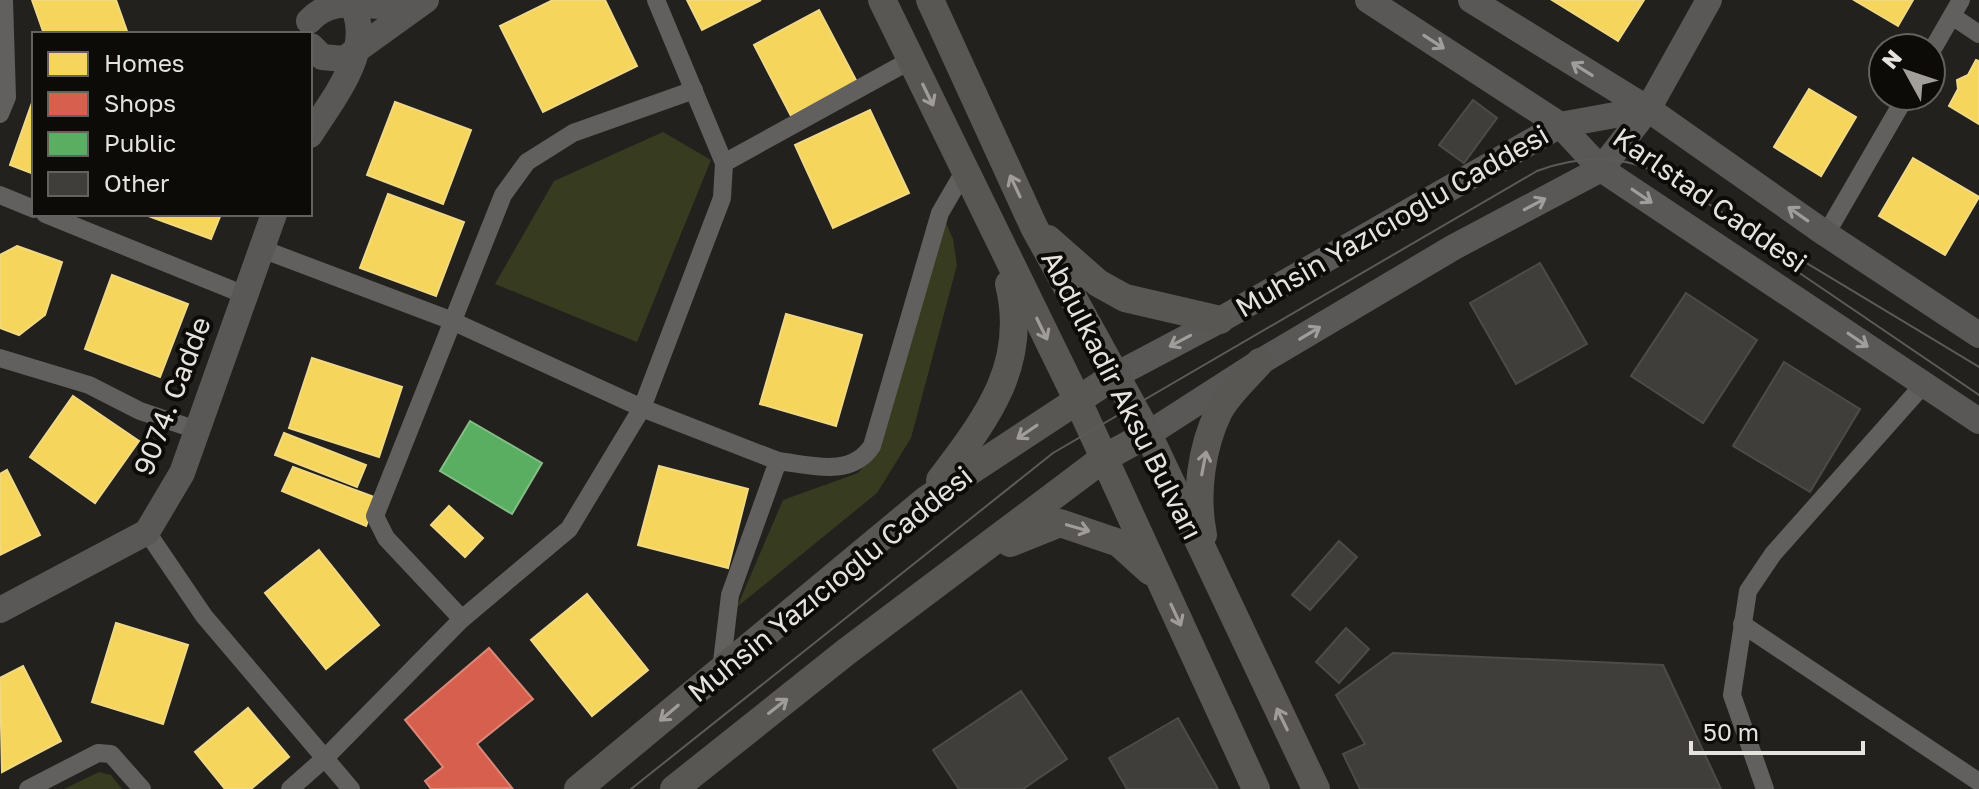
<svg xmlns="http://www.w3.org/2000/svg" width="1979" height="789" font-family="'Golos Text',sans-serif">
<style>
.green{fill:#373b1f}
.homes{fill:#f6d55c;stroke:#f1d983;stroke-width:2}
.shops{fill:#d6604d;stroke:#db8778;stroke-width:2}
.public{fill:#5aae61;stroke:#84be86;stroke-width:2}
.building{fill:#403e3b;stroke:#4d4b48;stroke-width:2}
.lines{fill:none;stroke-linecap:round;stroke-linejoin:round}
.street{stroke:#61605e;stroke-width:18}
.secondary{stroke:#5a5857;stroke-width:26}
.primary{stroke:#595754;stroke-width:28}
.tram{stroke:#5c5b58;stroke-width:2}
.oneway{stroke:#a09e9a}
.oneway2{stroke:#a09d99}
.labels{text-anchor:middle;stroke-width:8;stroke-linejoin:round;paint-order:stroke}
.street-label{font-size:28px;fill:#e6e3de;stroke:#0d0b08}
</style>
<rect width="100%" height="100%" fill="#23211d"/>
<g class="green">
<polygon points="663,132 711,160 637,342 495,284 554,181"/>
<polygon points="944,218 953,239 957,265 911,438 877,493 737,607 783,500 858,473 872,456"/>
<polygon points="99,772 111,775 122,789 64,789"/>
</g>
<g class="homes">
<polygon points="32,0 116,0 128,34 44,34"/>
<polygon points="553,0 605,0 637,66 543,112 500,26"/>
<polygon points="687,0 761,0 702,30"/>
<polygon points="1552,0 1644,0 1618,41"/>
<polygon points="1854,0 1913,0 1898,26"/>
<polygon points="819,10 857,82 791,116 754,45"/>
<polygon points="1976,60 1979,61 1979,124 1949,106 1958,89 1957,80 1968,75"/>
<polygon points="1809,89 1856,117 1821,176 1774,147"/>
<polygon points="34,97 34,174 10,165"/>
<polygon points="395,102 471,130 443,204 367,175"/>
<polygon points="870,110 909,193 833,228 795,145"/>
<polygon points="1913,158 1979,197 1945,255 1879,216"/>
<polygon points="388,194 464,222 436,296 360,268"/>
<polygon points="143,214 221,214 211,239"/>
<polygon points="17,246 62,262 45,315 19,335 0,328 0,255"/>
<polygon points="112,275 188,304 160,377 85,349"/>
<polygon points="786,314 862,335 836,426 760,404"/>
<polygon points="312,358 402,387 379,457 289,428"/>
<polygon points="73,396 139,441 95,503 30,457"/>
<polygon points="284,433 366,465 357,487 275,455"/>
<polygon points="659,466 748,489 728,568 638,545"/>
<polygon points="293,467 377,498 366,526 282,491"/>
<polygon points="7,470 40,535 0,555 0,474"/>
<polygon points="449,506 483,538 465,557 431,525"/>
<polygon points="319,550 379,625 326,669 265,593"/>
<polygon points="587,594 648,670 592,716 531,640"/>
<polygon points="116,623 188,645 163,724 92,702"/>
<polygon points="23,666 61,741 2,772 0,678"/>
<polygon points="248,708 289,757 251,789 225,789 195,752"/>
</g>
<polygon class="shops" points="489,648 533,699 477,744 512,788 431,789 425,781 443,767 405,720"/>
<polygon class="public" points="470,421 542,463 512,514 440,471"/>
<g class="building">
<polygon points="1473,100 1497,118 1464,163 1439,145"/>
<polygon points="1540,263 1587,344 1516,384 1470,303"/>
<polygon points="1686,293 1757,340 1703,423 1631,376"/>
<polygon points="1784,362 1860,409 1810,492 1733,446"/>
<polygon points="1339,541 1357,557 1310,610 1292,595"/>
<polygon points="1346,628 1369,649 1339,683 1316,662"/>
<polygon points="1393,653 1663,665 1721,789 1360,789 1343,754 1365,744 1336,695"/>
<polygon points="1021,691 1067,759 1023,789 959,789 933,750"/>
<polygon points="1178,718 1218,789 1127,789 1109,758"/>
</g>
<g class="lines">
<g class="street">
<polyline points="1952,16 1979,34"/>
<polyline points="1931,52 1961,0"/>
<polyline points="0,114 7,97 4,0"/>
<polyline points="724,163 911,60"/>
<polyline points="0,195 34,209"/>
<polyline points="45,214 245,295"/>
<polyline points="1826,234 1906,96"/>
<polyline points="262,249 450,320 642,408 778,461 730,595 721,670"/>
<polyline points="0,358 89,385 140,411 197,430"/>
<path d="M778 461C811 465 851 478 872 446L940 213 965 170"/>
<polyline points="147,532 204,616 351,789"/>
<polyline points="462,619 386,538 375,516 503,195 527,162 573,133 694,90"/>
<polyline points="1742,624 1979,782"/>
<polyline points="28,789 98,753 111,754 142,789"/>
<polyline points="290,789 325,758 462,619 569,529 642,408 722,198 724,163 656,0"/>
<polyline points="1765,789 1732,695 1748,591 1773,554 1924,384"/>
</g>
<g class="secondary">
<polyline points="1368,0 1560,125 1601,169 1979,421"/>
<polyline points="1471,0 1648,109 1826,234 1979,335"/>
<path d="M309 21C328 0 352 4 379 6 392 7 405 4 418 3"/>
<polyline points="311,46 322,57 344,59 426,0"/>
<path d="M310 135C333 98 379 44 349 0"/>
<polyline points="1116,375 1220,320 1560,125 1648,109"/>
<polyline points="1148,434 1260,362 1454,247 1601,169 1648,109 1709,0"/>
<polyline points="0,610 147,532 182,473 274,214"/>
</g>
<g class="primary">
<polyline points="882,0 1077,399 1256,789"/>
<polyline points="930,0 1034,227 1148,434 1316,789"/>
<polyline points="1048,239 1098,283 1125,298 1220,320"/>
<path d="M940 480C986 419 1029 365 1009 284"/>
<path d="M1203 535C1195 495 1201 448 1219 411 1228 394 1247 377 1260 362"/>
<polyline points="1010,543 1060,523 1119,543 1150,571"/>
<polyline points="578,789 926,500 1116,375"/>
<polyline points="674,789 846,652 1104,458 1148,434"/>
</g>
<g class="tram">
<polyline points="1773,255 1979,395"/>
<path d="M631 789 1053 453 1537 171C1575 157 1613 154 1652 170L1979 367"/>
</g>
</g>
<defs><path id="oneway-shaft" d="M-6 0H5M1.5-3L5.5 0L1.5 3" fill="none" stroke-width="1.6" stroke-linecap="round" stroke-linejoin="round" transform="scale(2)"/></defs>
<g class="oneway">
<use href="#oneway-shaft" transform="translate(1434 42) rotate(33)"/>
<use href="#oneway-shaft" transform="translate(1582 69) rotate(-148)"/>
<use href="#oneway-shaft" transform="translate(1642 196) rotate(34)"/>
<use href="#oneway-shaft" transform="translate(1535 204) rotate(-28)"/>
<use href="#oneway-shaft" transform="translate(1798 214) rotate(-145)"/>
<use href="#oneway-shaft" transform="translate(1310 333) rotate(-31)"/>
<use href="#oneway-shaft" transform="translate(1858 340) rotate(34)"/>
<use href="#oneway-shaft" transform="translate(1180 341) rotate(152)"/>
</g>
<g class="oneway2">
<use href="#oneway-shaft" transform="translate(928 95) rotate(64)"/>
<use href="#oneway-shaft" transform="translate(1015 186) rotate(-115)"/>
<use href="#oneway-shaft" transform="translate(1042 329) rotate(64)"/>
<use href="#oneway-shaft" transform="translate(1027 432) rotate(146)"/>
<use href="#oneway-shaft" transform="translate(1204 463) rotate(-79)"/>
<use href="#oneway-shaft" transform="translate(1078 528) rotate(16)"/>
<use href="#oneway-shaft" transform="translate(1176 615) rotate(65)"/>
<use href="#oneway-shaft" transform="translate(778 706) rotate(-38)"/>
<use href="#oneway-shaft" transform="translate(669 713) rotate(140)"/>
<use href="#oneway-shaft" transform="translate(1282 719) rotate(-116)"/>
</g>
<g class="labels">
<g class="street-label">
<text transform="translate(1710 200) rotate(35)" y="10">Karlstad Caddesi</text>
<text transform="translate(1392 221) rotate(-30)" y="10">Muhsin Yazıcıoğlu Caddesi</text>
<text transform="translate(1122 395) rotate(63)" y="10">Abdulkadir Aksu Bulvarı</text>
<text transform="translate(172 396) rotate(-69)" y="10">9074. Cadde</text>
<text transform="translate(830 584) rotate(-39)" y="10">Muhsin Yazıcıoğlu Caddesi</text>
</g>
</g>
<rect x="32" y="32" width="280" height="184" fill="#0d0b08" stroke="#64615e" stroke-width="2"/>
<rect x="48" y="52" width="40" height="24" fill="#f6d55c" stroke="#64615e" stroke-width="2"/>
<text x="104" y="72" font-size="24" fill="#e6e3de">Homes</text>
<rect x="48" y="92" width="40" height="24" fill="#d6604d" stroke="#64615e" stroke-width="2"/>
<text x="104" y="112" font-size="24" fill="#e6e3de">Shops</text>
<rect x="48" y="132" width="40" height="24" fill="#5aae61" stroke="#64615e" stroke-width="2"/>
<text x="104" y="152" font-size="24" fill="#e6e3de">Public</text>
<rect x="48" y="172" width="40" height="24" fill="#403e3b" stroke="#64615e" stroke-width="2"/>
<text x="104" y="192" font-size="24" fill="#e6e3de">Other</text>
<g transform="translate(1907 72) rotate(310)"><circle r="38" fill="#0d0b08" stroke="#64615e" stroke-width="2"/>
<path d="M0-6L14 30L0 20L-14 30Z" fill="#a29f9a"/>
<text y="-12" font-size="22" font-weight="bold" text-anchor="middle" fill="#e6e3de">N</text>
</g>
<path d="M1691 741v12h172v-12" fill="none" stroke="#e6e3de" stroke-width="4"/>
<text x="1703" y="741" font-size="24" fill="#e6e3de" stroke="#0d0b08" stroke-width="6" paint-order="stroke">50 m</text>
</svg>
